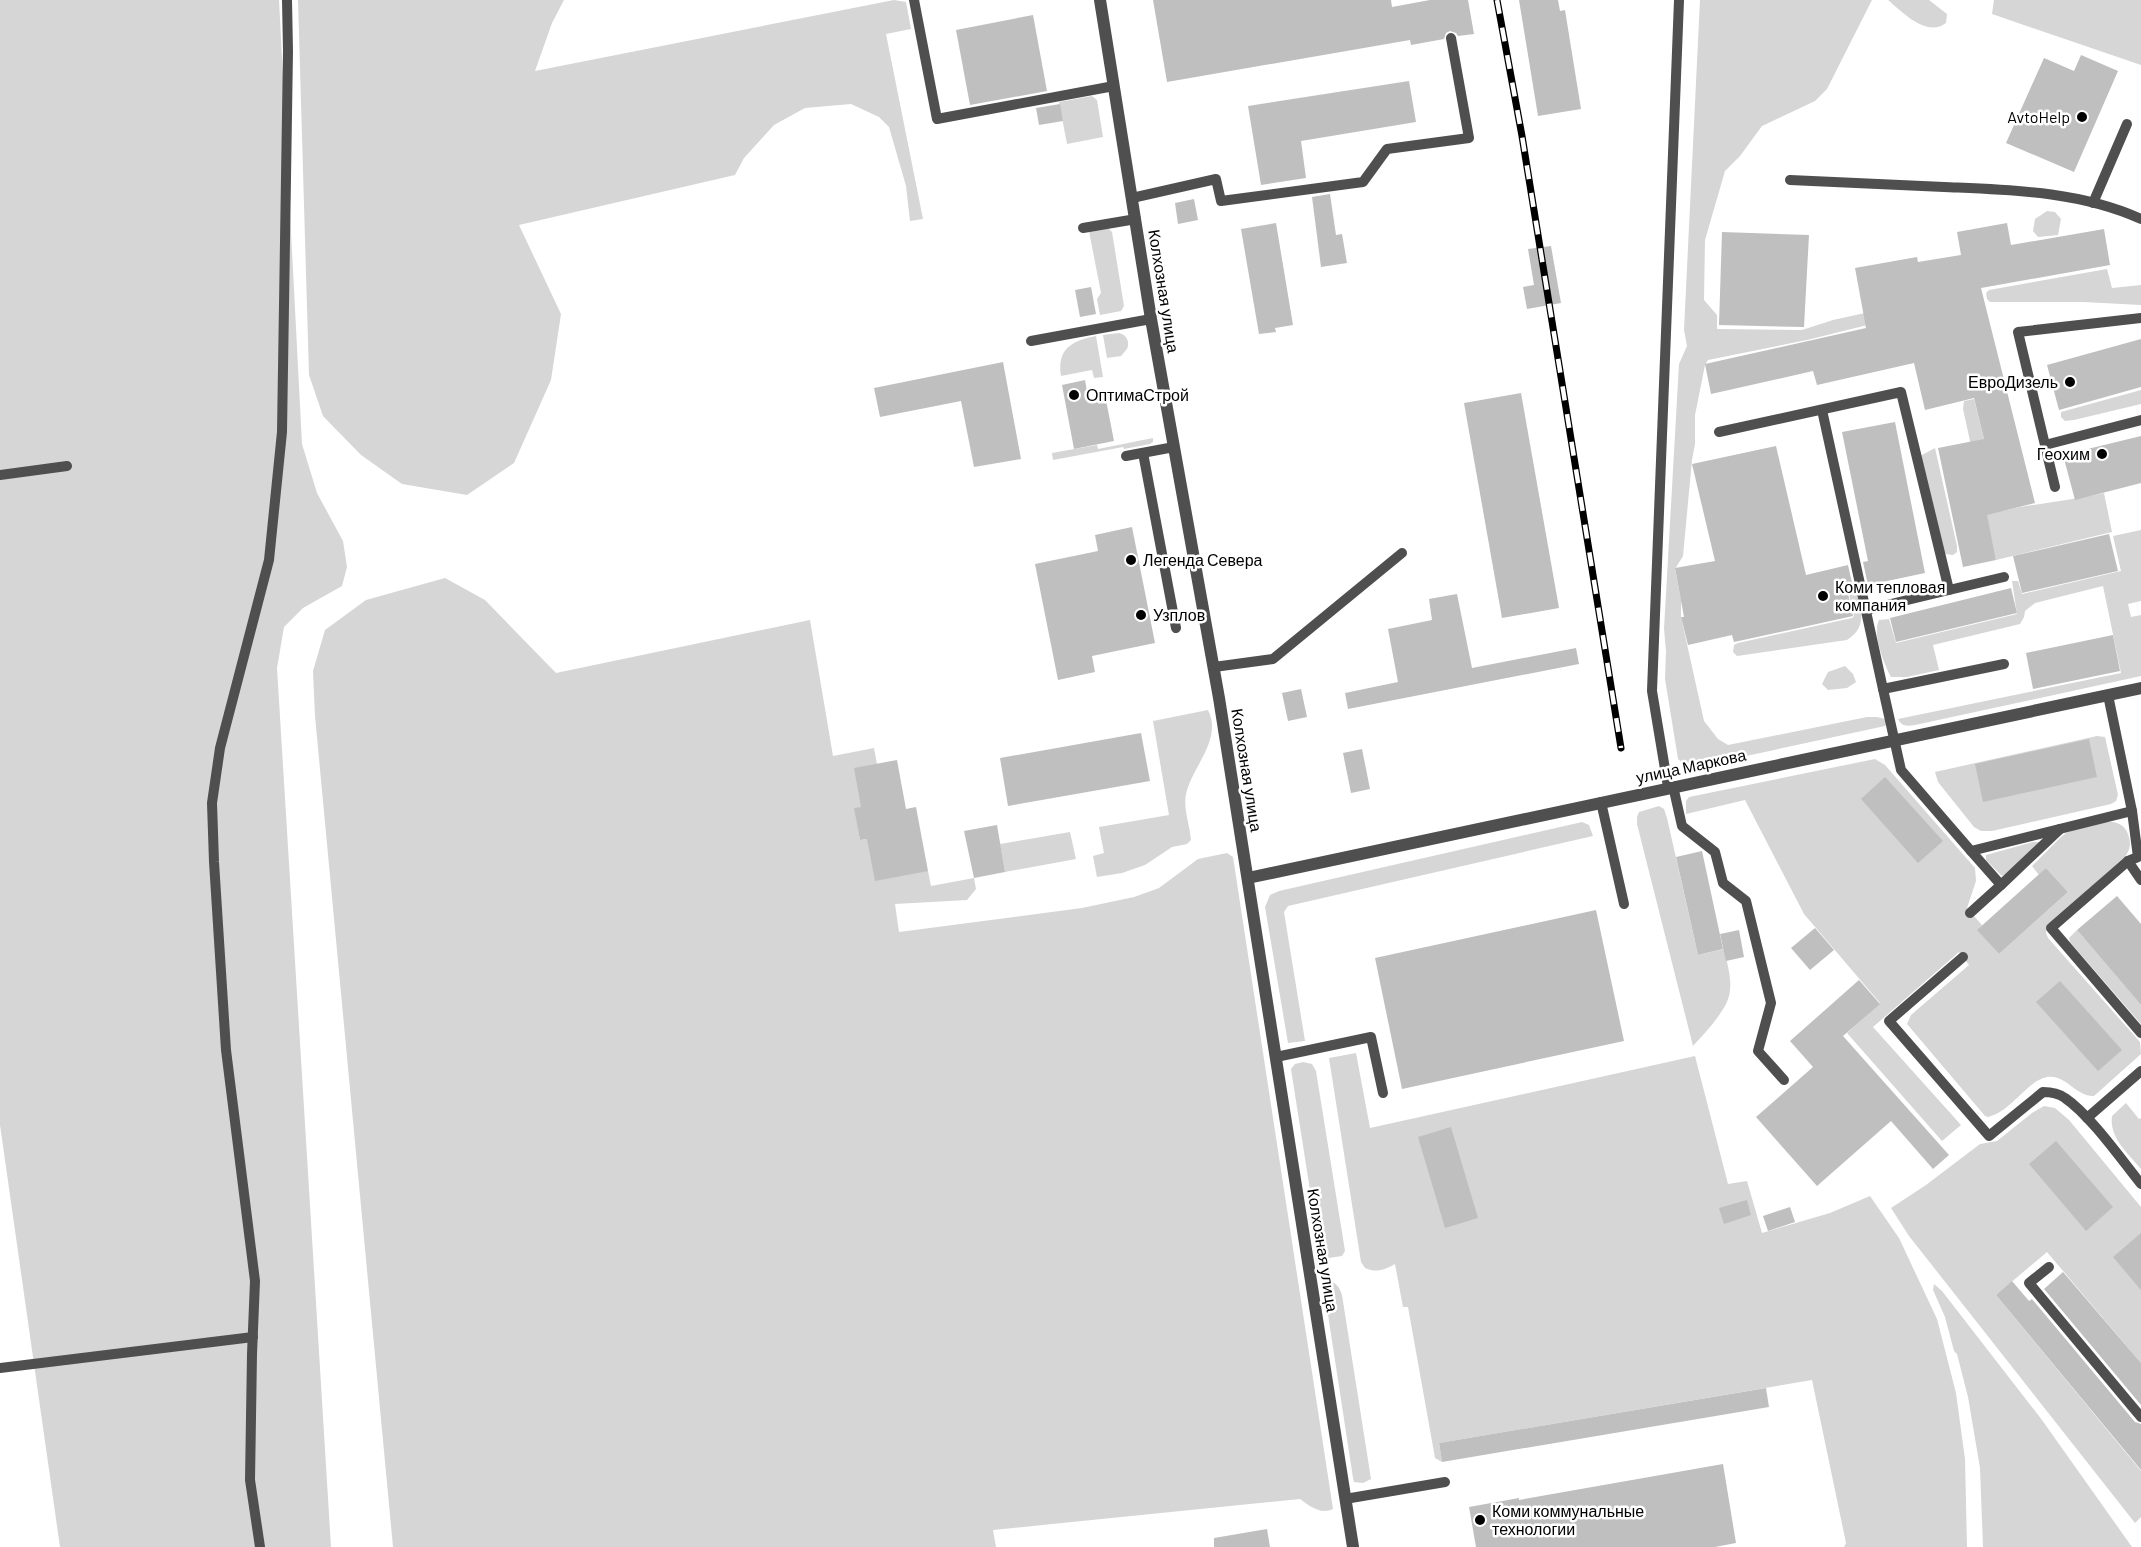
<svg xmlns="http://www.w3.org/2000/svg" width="2141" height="1547" font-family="Barlow,sans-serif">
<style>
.green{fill:#d6d6d6}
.building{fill:#bfbfbf}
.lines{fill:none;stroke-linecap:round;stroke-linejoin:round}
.service{stroke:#4f4f4f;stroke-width:10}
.tertiary{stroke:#4f4f4f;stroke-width:12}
.rail-casing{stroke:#000;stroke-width:7}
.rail{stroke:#fff;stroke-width:4.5;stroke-dasharray:14;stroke-linecap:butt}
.poi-dot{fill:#000;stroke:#fff;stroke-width:2}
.labels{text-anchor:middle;stroke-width:5;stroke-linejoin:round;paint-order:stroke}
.poi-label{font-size:16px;fill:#000;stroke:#fff;text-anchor:start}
.street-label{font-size:16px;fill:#000;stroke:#fff}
</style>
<rect width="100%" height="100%" fill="#fff"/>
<g class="green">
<polygon points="0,0 279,0 302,444 317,493 343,541 347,567 342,586 303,608 284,627 277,668 331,1547 60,1547 0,1125"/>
<polygon points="298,0 564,0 552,23 535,71 894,0 906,2 911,29 886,34 923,219 910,221 906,186 889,127 879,117 851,104 805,108 774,125 744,158 735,175 519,225 561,314 551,380 514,463 467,495 402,484 361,455 323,416 309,375"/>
<path d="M1700 0H1872L1827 89 1815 101 1762 126 1740 156 1725 171 1705 240 1704 300 1717 315V329L1802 330 1833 320 1865 313 1900 317 1807 340 1708 360 1705 365 1695 415V444L1692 460 1683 556 1675 569 1681 600V617L1704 721 1718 739 1728 745 1867 717H1877L1885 719 1887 723 1885 726 1709 764C1697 765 1687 767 1678 759L1665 679 1666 651 1664 629 1679 364 1687 346 1684 330Z"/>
<path d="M1888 0H1929L1947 14 1946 23C1927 38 1902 12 1888 0Z"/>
<polygon points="1994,0 2141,0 2141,65 1992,14"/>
<polygon points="1092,96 1097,100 1103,137 1067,144 1059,102"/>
<polygon points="2047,211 2055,212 2061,219 2058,235 2038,237 2033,231 2035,219"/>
<polygon points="1108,228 1112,232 1124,306 1121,311 1100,315 1097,299 1101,293 1089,231"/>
<polygon points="2107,269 2112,288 2141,285 2141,305 2083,302 1990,302 1987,299 1986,293 1989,290"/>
<path d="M1119 333C1127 335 1130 342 1127 349L1121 356 1107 358 1103 335Z"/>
<path d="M1096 336 1103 377 1094 378 1092 370 1061 376C1057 349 1071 341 1096 336Z"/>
<polygon points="2141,390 2141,404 2074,420 2065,421 2061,417 2061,412"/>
<path d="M1974 399 2002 511C2036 503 2070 501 2104 493L2112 532 1996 560 1963 409 1964 401Z"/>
<polygon points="1153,438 1153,442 1150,444 1124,449 1123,447 1053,460 1052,453 1097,445 1098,449"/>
<polygon points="1935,448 1957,546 1957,552 1953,555 1945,554 1920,456"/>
<path d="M2141 530V601L2128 604 2131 617 2141 615V676L1915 725C1907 726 1902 727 1898 719L2121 673 2103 586 2035 603 2025 611 2024 617 2020 624 1933 645 1939 670 1907 677H1891C1884 664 1872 633 1879 620L1889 619 1896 643 2017 614 2012 581H2018L2022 594 2121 571 2113 536Z"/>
<path d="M445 578 485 600 556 673 810 620 833 756 874 748 877 764 861 807 855 809 860 840 867 839 928 871 931 886 974 878 976 889 967 900 895 904 899 932 1082 908 1134 897 1159 888 1198 859 1227 853 1233 857 1333 1509C1320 1515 1310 1506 1300 1499L993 1530 996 1547H393L315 716 313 671 325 630 366 600Z"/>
<path d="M1852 587 1858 592C1861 613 1867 627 1847 640L1737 656 1733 652 1734 645 1738 643 1852 618 1854 616 1848 590Z"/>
<polygon points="1845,666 1853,674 1856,682 1847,688 1828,690 1822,684 1828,672"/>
<path d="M1208 710C1223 739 1192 767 1186 794 1183 808 1190 826 1191 840L1187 844 1172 847 1145 865 1122 873 1097 877 1093 856 1104 853 1099 827 1169 815 1153 721Z"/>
<polygon points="2097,736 2105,737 2118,795 2116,801 2111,804 1992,831 1981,831 1974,827 1938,782 1935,772"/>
<path d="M1875 759 1885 765 1975 868 1976 881 1967 908 1982 925 1978 930 1999 954 2068 892 2046 868 2039 875 2032 866 2061 837 2066 833C2083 828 2119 810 2128 834 2131 843 2131 848 2125 857L2047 926 2046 933 2048 938 2140 1042 2141 1054 2094 1096C2076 1097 2066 1074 2047 1077 2028 1080 2011 1112 1988 1117L1985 1116 1907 1024 1911 1015 1969 965 1959 952 1873 1027 1961 1125 1942 1141 1847 1033 1880 1003 1804 914 1745 800 1686 814V801L1689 797Z"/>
<path d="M1659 806 1664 809 1667 818 1698 955 1724 949C1727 963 1733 981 1729 996 1725 1012 1704 1034 1693 1046L1637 824V817L1639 812Z"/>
<polygon points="1582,822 1589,825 1593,836 1288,906 1284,912 1305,1041 1288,1043 1265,907 1270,895 1279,891"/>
<polygon points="1070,832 1076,859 1005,872 1000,844"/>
<polygon points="2033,842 2039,842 2039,846 2006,874 2002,876 1986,860 1986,855"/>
<polygon points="2077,930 2141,1005 2141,1024 2070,942 2069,938"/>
<path d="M1356 1053 1370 1128 1695 1056 1728 1184 1747 1181 1762 1233 1830 1213 1870 1196 1899 1238 1937 1319 1956 1393 1965 1459 1967 1547H1844L1846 1543 1812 1380 1439 1443 1442 1462 1435 1458 1408 1307H1403L1395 1264C1384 1270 1377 1273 1365 1268L1361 1262 1329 1058Z"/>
<polygon points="1303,1062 1312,1064 1316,1071 1345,1251 1342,1256 1323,1259 1320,1254 1291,1069 1295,1064"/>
<path d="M2126 1103 2139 1119 2141 1118V1169C2128 1153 2109 1138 2112 1116Z"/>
<polygon points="2044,1106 2055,1108 2069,1120 2141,1207 2141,1363 2047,1252 1996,1295 2141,1471 2141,1517 2135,1523 1909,1236 1891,1208 1926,1185 1980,1144 1997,1141 2032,1113"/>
<path d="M1328 1280C1337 1283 1339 1287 1342 1295L1371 1479 1363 1483 1354 1482 1353 1478 1323 1282Z"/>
<polygon points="1934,1284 1942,1291 2042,1420 2132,1547 1983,1547 1980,1468 1968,1397 1957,1354 1954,1351 1945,1317 1933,1290"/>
</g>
<g class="building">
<polygon points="1153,0 1391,0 1392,7 1430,0 1468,0 1474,34 1458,36 1456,33 1450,31 1446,33 1444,39 1411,45 1410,40 1167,82"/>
<polygon points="1519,0 1558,0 1560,11 1565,10 1581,109 1538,116"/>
<polygon points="1033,15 1047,91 970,105 956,30"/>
<polygon points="2081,55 2118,71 2074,172 2006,143 2044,58 2074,71"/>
<polygon points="1409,81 1416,122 1301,141 1306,178 1261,185 1248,106"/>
<polygon points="1060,104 1063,121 1039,125 1036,108"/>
<polygon points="1330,194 1336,235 1342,234 1347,263 1321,267 1312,197"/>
<polygon points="1194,199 1198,220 1178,224 1175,203"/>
<polygon points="1276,223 1293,325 1275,328 1276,332 1259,334 1241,229"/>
<polygon points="2007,223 2011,245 2104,229 2110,265 1981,288 2035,503 1987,515 1996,560 1963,567 1938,448 1984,439 1974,398 1925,410 1914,363 1817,385 1813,371 1711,394 1705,364 1866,328 1855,268 1917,257 1918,262 1961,255 1957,232"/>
<polygon points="1722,232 1809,235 1804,327 1719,325"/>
<polygon points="1551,246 1561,303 1527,309 1523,287 1534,285 1528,249"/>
<polygon points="1091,287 1096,314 1080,317 1075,290"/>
<polygon points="2141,339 2141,387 2059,410 2047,365"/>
<polygon points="1003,362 1021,459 974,467 961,401 880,417 874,388"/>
<polygon points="1085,380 1089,403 1106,400 1114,441 1074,449 1062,385"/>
<polygon points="1521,393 1559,608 1502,618 1464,403"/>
<polygon points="1895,422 1925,573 1868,585 1863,562 1868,561 1842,432"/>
<polygon points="2141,436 2141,483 2075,500 2063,455"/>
<polygon points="1776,446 1806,575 1848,565 1853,587 1847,589 1853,616 1734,642 1732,635 1688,645 1681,617 1684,617 1675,568 1715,561 1692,464"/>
<polygon points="1132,527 1155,643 1092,656 1095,672 1058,680 1035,564 1098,551 1095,535"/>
<polygon points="2109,534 2118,571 2022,593 2013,556"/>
<polygon points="2011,588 2017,613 1896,642 1890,618"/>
<polygon points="1457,594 1472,668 1576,648 1579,664 1348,709 1345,693 1398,682 1388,629 1432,620 1429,599"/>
<polygon points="2113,635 2120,671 2033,689 2026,653"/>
<polygon points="1301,689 1307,717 1288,721 1282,693"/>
<polygon points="1141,733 1150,781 1008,806 1000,758"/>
<polygon points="2089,739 2097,777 1983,802 1975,764"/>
<polygon points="1362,749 1370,789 1351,793 1343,753"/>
<polygon points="897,760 906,809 916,807 928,871 875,881 867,839 860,840 854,808 861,807 854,768"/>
<polygon points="1885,777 1943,841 1918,863 1861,799"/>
<polygon points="997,825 1005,872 974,878 964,831"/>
<polygon points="1702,851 1723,949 1698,955 1676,857"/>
<polygon points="2046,868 2068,892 1999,954 1977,930"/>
<polygon points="2117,896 2141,924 2141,1005 2077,930"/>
<polygon points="1596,910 1624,1041 1402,1089 1375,958"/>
<polygon points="1815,928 1834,950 1810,970 1791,948"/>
<polygon points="1739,930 1744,957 1726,961 1720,934"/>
<polygon points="1859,980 1880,1004 1843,1036 1949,1155 1933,1169 1891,1121 1817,1186 1756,1117 1813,1067 1790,1041"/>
<polygon points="2060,981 2122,1050 2098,1071 2036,1002"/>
<polygon points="1451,1127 1478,1218 1445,1228 1418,1137"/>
<polygon points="2056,1141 2113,1207 2086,1231 2029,1164"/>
<polygon points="1747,1200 1751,1215 1724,1224 1719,1208"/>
<polygon points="1790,1207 1795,1222 1768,1231 1763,1216"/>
<polygon points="2141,1233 2141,1290 2113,1257"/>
<polygon points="2063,1272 2141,1363 2141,1405 2044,1289"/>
<polygon points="2012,1281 2029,1301 2032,1299 2135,1422 2141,1424 2141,1470 1996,1295"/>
<polygon points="1766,1388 1769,1407 1442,1462 1439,1443"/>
<polygon points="1723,1464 1736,1543 1715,1547 1476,1547 1469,1507 1519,1498 1519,1500"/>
<polygon points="1267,1529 1270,1547 1214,1547 1214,1538"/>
</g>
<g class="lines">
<g class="service">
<polyline points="914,0 937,119 1114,86"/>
<path d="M1790 180C1841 182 1893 185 1944 187 2011 190 2079 191 2141 219"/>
<polyline points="1132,198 1216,179 1221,201 1363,182 1387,149 1469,138 1451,38"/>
<polyline points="2093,203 2127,124"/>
<polyline points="1083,228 1136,219"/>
<polyline points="1031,341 1151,319"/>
<polyline points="1822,410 1883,689 2004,664"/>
<polyline points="1719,432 1901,392 1949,590 2004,577"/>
<polyline points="2045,445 2141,420"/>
<polyline points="1143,453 1176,628"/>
<polyline points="1126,456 1174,447"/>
<polyline points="0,475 67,466"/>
<polyline points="2055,487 2018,332 2141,318"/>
<polyline points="1866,610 1949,590"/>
<polyline points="1214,667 1273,659 1402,553"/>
<polyline points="1883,689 1901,770 1971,851 2132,811"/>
<polyline points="2108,695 2132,811 2138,857 2128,861"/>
<polyline points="1673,786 1682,826 1715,852 1723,883 1746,901 1771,1003 1758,1051 1784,1080"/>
<polyline points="1668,787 1652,691 1679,0"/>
<polyline points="1601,802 1624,904"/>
<polyline points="1971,851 2001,885 2060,829"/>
<polyline points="2141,880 2128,861 2051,928 2141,1033"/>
<polyline points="1970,913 2001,885"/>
<path d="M1963 957 1889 1021 1989 1136 2043 1092C2051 1092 2058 1093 2065 1098 2090 1115 2121 1159 2141 1184"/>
<polyline points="1276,1057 1371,1037 1383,1093"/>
<polyline points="2087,1118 2141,1071"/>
<polyline points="2049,1267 2029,1283 2141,1417"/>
<polyline points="0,1368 253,1337"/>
<polyline points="1345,1499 1445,1482"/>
<polyline points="260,1547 250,1480 252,1354 255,1281 226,1050 214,862 212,803 220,748 269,560 282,432 288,51 287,0"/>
</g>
<g class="tertiary">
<polyline points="1100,0 1151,319 1219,698 1353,1547"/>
<polyline points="1248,878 2141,688"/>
</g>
<g class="rail-casing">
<polyline id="rail" points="1497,0 1522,136 1621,748"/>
</g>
<use href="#rail" class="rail"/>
</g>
<g class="poi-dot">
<circle cx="2082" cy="117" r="6"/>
<circle cx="2070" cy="382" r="6"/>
<circle cx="1074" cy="395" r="6"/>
<circle cx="2102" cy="454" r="6"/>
<circle cx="1131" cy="560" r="6"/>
<circle cx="1823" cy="596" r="6"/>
<circle cx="1141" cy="615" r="6"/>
<circle cx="1480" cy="1520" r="6"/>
</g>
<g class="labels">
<g class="poi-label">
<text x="2070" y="123" text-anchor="end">AvtoHelp</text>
<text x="2058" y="388" text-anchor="end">ЕвроДизель</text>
<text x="1086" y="401">ОптимаСтрой</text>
<text x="2090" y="460" text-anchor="end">Геохим</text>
<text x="1143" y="566">Легенда Севера</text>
<text x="1835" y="593">Коми тепловая<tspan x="1835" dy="18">компания</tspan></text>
<text x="1153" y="621">Узплов</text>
<text x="1492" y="1517">Коми коммунальные<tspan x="1492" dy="18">технологии</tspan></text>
</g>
<g class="street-label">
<text transform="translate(1164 291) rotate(81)" y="6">Колхозная улица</text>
<text transform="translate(1691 766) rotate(-12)" y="6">улица Маркова</text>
<text transform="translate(1247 770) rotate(81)" y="6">Колхозная улица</text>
<text transform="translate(1323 1250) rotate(81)" y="6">Колхозная улица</text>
</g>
</g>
</svg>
